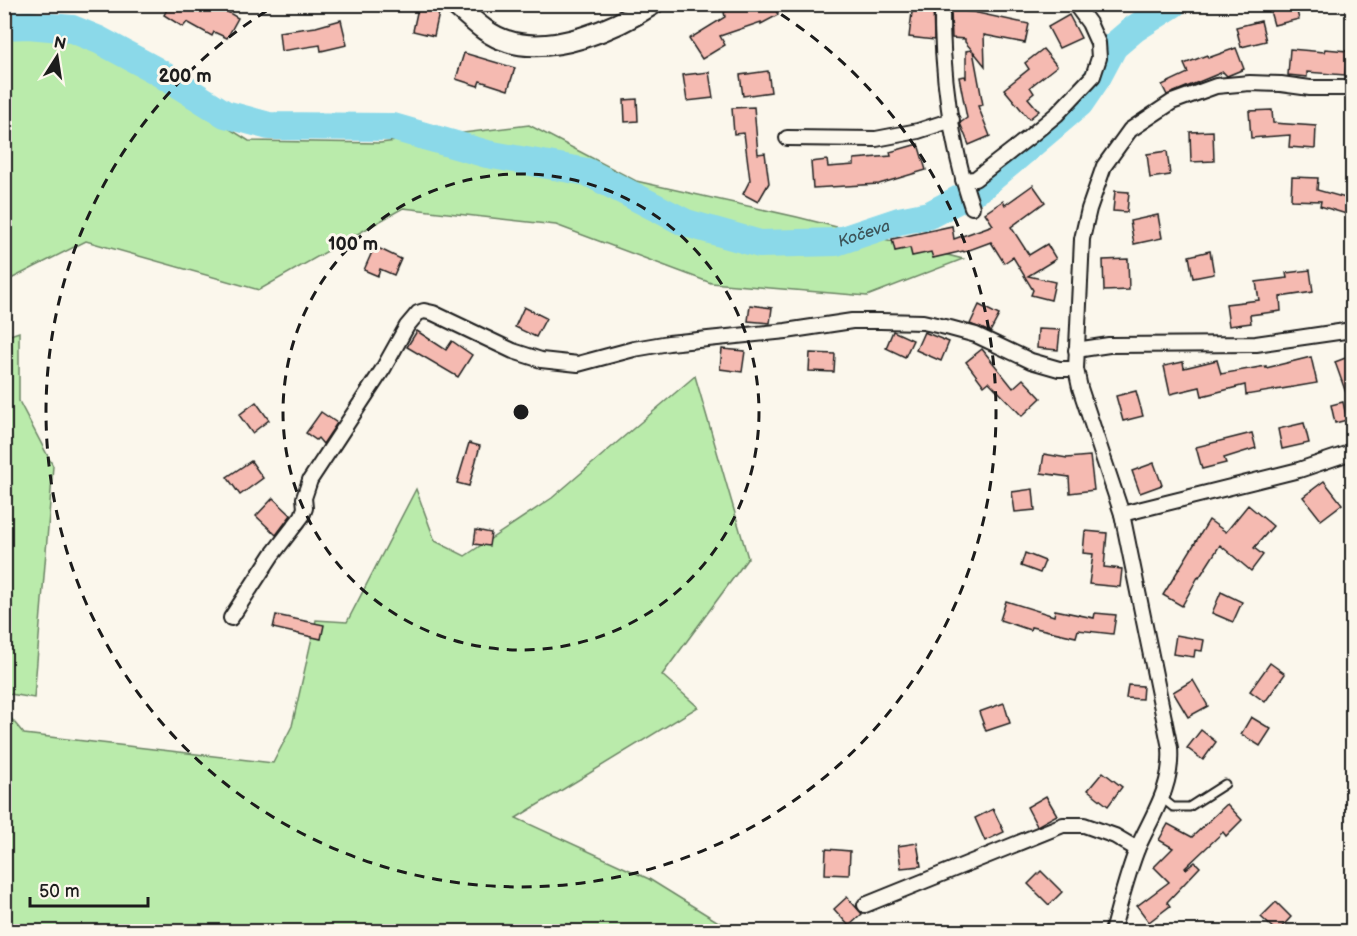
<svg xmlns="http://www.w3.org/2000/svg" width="1357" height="936" font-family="'Balsamiq Sans',sans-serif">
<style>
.green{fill:#baebab;stroke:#6b8464;stroke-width:1.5}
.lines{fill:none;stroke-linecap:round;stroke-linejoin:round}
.river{stroke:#8bd9e9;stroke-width:28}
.building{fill:#f5bab1;stroke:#1c1c1c;stroke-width:1.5}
.service-casing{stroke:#1c1c1c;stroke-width:11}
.minor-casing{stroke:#1c1c1c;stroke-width:18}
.secondary-casing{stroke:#1c1c1c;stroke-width:24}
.service{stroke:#fbf7ec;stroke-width:7}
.minor{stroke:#fbf7ec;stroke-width:14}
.secondary{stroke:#fbf7ec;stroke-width:20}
.ring{fill:none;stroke:#1c1c1c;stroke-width:3;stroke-dasharray:10 8}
.labels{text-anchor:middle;stroke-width:6;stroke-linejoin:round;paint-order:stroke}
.water-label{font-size:16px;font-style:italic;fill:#3d555a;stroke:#fbf7ec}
.centre{fill:#1c1c1c;stroke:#fbf7ec;stroke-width:3}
.ring-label{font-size:18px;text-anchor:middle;font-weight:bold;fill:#1c1c1c;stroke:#fbf7ec;stroke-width:6;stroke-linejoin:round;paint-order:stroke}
</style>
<rect width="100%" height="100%" fill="#fbf7ec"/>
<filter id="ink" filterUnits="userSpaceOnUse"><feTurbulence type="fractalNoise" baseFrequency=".0167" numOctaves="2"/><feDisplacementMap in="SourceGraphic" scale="12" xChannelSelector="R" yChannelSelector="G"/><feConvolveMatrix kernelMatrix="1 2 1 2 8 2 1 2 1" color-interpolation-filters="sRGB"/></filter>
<g filter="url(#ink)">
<g class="green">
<polygon points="56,29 137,71 249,141 380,143 529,125 636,181 797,217 963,259 867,296 711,283 556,225 403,208 259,290 86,241 5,282 5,38"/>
<polygon points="19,332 19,401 53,466 34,698 4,693 4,337"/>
<polygon points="695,376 748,558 662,675 698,707 516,818 649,879 733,931 5,931 4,710 24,734 273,763 292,726 316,620 347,622 416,489 435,541 465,556 552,498"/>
</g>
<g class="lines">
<path class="river" id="s1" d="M4 26 28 25 72 29 99 40 155 70 225 114 269 126 393 127 487 154 587 172 686 223 760 244 836 242 899 221 929 215 980 188 1080 103 1097 78 1114 46 1134 29 1173 4"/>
</g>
<g class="building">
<polygon points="170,4 191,4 200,10 204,4 214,4 238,18 227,38 214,32 212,36 187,22 183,27 164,15"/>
<polygon points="746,4 773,4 778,15 761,24 761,22 720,36 725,45 702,59 689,39 725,17 724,12"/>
<polygon points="913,4 933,4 934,40 909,37"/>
<polygon points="1268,4 1295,4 1299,19 1274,25"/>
<polygon points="418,8 439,13 434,36 413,31"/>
<polygon points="951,10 973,12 1029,24 1025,43 984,35 985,66 973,51 983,105 978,106 990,136 969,145 960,123 967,118 959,77 965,76 966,79 966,51 972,50 965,42 965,39 952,38"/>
<polygon points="1069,15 1081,38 1059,48 1048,27"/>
<polygon points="341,20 347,45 321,51 320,45 281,51 279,32 316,27"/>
<polygon points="1261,21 1266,41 1241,47 1236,27"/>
<polygon points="1236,48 1244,69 1227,76 1223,72 1167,95 1162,85 1188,73 1184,64 1207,55 1208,58"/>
<polygon points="1043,49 1057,66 1030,87 1034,93 1028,98 1039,111 1029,119 1004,89 1029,69 1025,63"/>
<polygon points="1290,49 1324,52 1325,49 1347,51 1345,75 1307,72 1307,77 1288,75"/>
<polygon points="464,53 515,68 508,90 480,81 478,86 456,79"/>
<polygon points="768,71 771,92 743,96 740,75"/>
<polygon points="709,72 713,98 687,101 683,75"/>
<polygon points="637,99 638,121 625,122 624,100"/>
<polygon points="754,107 758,154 765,153 769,183 758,202 743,194 750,180 744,133 734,134 732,108"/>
<polygon points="1272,110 1273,123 1316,126 1315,149 1289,147 1290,135 1251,138 1249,111"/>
<polygon points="1213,131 1214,161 1191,162 1190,132"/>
<polygon points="918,144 926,170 879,184 813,188 811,162 827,160 828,167 854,165 854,159 891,156 890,152"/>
<polygon points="1167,151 1170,175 1150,178 1147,154"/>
<polygon points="1292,177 1318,178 1317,190 1353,200 1353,216 1320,206 1321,201 1291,200"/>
<polygon points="1033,185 1045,202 1011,227 1029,255 1047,244 1056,259 1028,276 1055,282 1051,300 1031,295 1033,290 1013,257 1004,263 991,242 964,252 963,251 933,258 931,252 912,256 910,248 895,251 892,239 952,226 954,239 993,225 985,213 1003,201 1005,205"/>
<polygon points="1115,191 1129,192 1127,212 1113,211"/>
<polygon points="1158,215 1162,238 1134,244 1130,221"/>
<polygon points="378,248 401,259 394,275 380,269 378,276 364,270 372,252"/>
<polygon points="1210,251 1214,274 1193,278 1189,256"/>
<polygon points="1128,259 1129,290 1104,291 1103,260"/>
<polygon points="1310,270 1313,292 1280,297 1281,311 1250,315 1251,323 1229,326 1226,304 1259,300 1256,282 1287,278 1286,273"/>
<polygon points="750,305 772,308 770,323 748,321"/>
<polygon points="979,305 999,315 990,332 970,324"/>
<polygon points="524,307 546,318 536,337 515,327"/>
<polygon points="1038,329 1060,330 1058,350 1037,348"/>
<polygon points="417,331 446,350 452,341 472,355 458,377 407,347"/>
<polygon points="893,331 913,340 905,357 886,348"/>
<polygon points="924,332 949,342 941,361 916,350"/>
<polygon points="722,349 745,351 742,372 720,369"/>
<polygon points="982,349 1013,388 1023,379 1041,398 1022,416 989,382 984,386 966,362"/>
<polygon points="810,353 835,354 834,372 809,371"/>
<polygon points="1353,355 1353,406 1351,407 1335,362"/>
<polygon points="1311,357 1317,383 1246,395 1245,385 1202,396 1200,387 1170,394 1164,366 1183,362 1184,368 1217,360 1221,374 1266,366 1266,368"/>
<polygon points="1136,391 1143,416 1123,421 1116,396"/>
<polygon points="256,402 269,420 252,433 239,415"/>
<polygon points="1343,402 1347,420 1335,423 1331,405"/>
<polygon points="321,412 337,423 323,444 318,438 316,440 306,433"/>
<polygon points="1304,423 1309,443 1282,449 1278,429"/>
<polygon points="1252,433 1256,448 1224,458 1226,463 1202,469 1196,447"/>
<polygon points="469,443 480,446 469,486 457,483"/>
<polygon points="1044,454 1067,458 1090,456 1094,490 1070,493 1069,477 1041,473"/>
<polygon points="251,461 263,478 240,495 227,477"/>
<polygon points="1154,463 1162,485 1140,493 1132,471"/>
<polygon points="1324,481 1342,504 1321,520 1303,497"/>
<polygon points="1033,489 1035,510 1015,512 1012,492"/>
<polygon points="273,498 291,515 276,535 256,516"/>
<polygon points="1248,505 1273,526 1254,548 1263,555 1251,571 1220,545 1199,578 1198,577 1182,606 1163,595 1209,520 1226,532"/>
<polygon points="476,530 491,533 489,546 474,544"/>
<polygon points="1085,531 1107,533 1104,567 1122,569 1120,587 1089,584 1093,554 1083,553"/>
<polygon points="1025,553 1045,561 1040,573 1021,566"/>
<polygon points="1221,592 1242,602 1233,622 1212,613"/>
<polygon points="1006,601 1054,616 1055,610 1094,618 1095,613 1116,615 1113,634 1078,630 1076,637 1031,627 1030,630 1000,620"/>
<polygon points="276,615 324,625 321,639 273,628"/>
<polygon points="1176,635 1204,640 1202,651 1195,650 1194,657 1173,654"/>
<polygon points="1270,663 1285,674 1265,702 1250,691"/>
<polygon points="1193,680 1208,706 1188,717 1173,692"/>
<polygon points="1128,685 1143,686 1142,699 1126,698"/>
<polygon points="1004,703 1010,723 986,731 979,712"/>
<polygon points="1251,717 1271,729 1260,746 1241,734"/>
<polygon points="1201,730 1216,742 1203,760 1187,748"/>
<polygon points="1103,772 1122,787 1108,806 1088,790"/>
<polygon points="1046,796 1057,815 1037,826 1027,807"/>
<polygon points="1227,804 1242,820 1226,836 1223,832 1185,868 1186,869 1195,862 1200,867 1167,902 1170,906 1149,922 1137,906 1169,882 1154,867 1173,848 1159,840 1168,824 1192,837"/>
<polygon points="993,809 1004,832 985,841 975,818"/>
<polygon points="917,843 921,866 901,868 898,846"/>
<polygon points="826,849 850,851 849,875 825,874"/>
<polygon points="1041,871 1062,892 1049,905 1028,884"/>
<polygon points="847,897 862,914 849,926 834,909"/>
<polygon points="1276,902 1291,917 1277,932 1261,917"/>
</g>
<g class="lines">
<g class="service-casing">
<polyline id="service" points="1163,799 1173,807 1189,807 1225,784"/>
</g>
<g class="minor-casing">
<g id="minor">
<path d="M942 4C941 68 951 147 972 207"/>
<polyline points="787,138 876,139 918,131 952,120"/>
<polyline points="963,180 975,179 1028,138 1057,114 1093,76 1099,58 1098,43 1089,23 1075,4"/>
<polyline points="1076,350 1109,345 1256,344 1352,330"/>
<polyline points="1122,514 1299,470 1352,452"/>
<polyline points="231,618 272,555 302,516 305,508 304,498 310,480 383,369 407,326 418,313 424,311 433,313 513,351 541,360 578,364 634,349 669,343 786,331 852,321 880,321 923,322 950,328 976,335 1031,361 1059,369 1076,369"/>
<polyline points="865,905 1063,825 1084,825 1115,836 1137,849"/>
<path d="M1112 932C1120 904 1127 874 1138 847 1153 814 1173 786 1170 748L1122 514 1080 388 1076 369 1082 239 1089 209 1104 166 1130 130 1172 102 1216 86 1250 83 1281 84 1310 88H1352"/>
</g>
</g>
<g class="secondary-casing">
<path id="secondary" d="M454 4C471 18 486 35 507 41 552 56 615 29 653 4"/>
</g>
<use href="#service" class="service"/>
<use href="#minor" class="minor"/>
<use href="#secondary" class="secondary"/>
</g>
</g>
<g class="ring">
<circle cx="521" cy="412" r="238"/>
<path d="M766 5A475 475 0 1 1 276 5"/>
</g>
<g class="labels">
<g class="water-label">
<text dy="6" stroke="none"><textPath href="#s1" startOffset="906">Kočeva</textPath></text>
</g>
</g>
<circle cx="521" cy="412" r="9" class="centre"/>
<g class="ring-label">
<text x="185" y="82">200 m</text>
<text x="353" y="250">100 m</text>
</g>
<rect width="1357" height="936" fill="none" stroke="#fbf7ec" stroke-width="24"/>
<rect x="12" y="12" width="1333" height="912" fill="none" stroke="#1c1c1c" stroke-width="2" filter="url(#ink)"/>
<g transform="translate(57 57) rotate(12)" stroke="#fbf7ec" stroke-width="4.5" paint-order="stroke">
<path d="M0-4.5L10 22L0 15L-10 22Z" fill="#1c1c1c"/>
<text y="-9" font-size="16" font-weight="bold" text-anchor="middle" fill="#1c1c1c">N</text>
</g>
<path d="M30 897v9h118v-9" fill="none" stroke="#1c1c1c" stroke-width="3"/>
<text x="39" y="897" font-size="18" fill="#1c1c1c" stroke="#fbf7ec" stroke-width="4.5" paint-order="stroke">50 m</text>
</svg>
